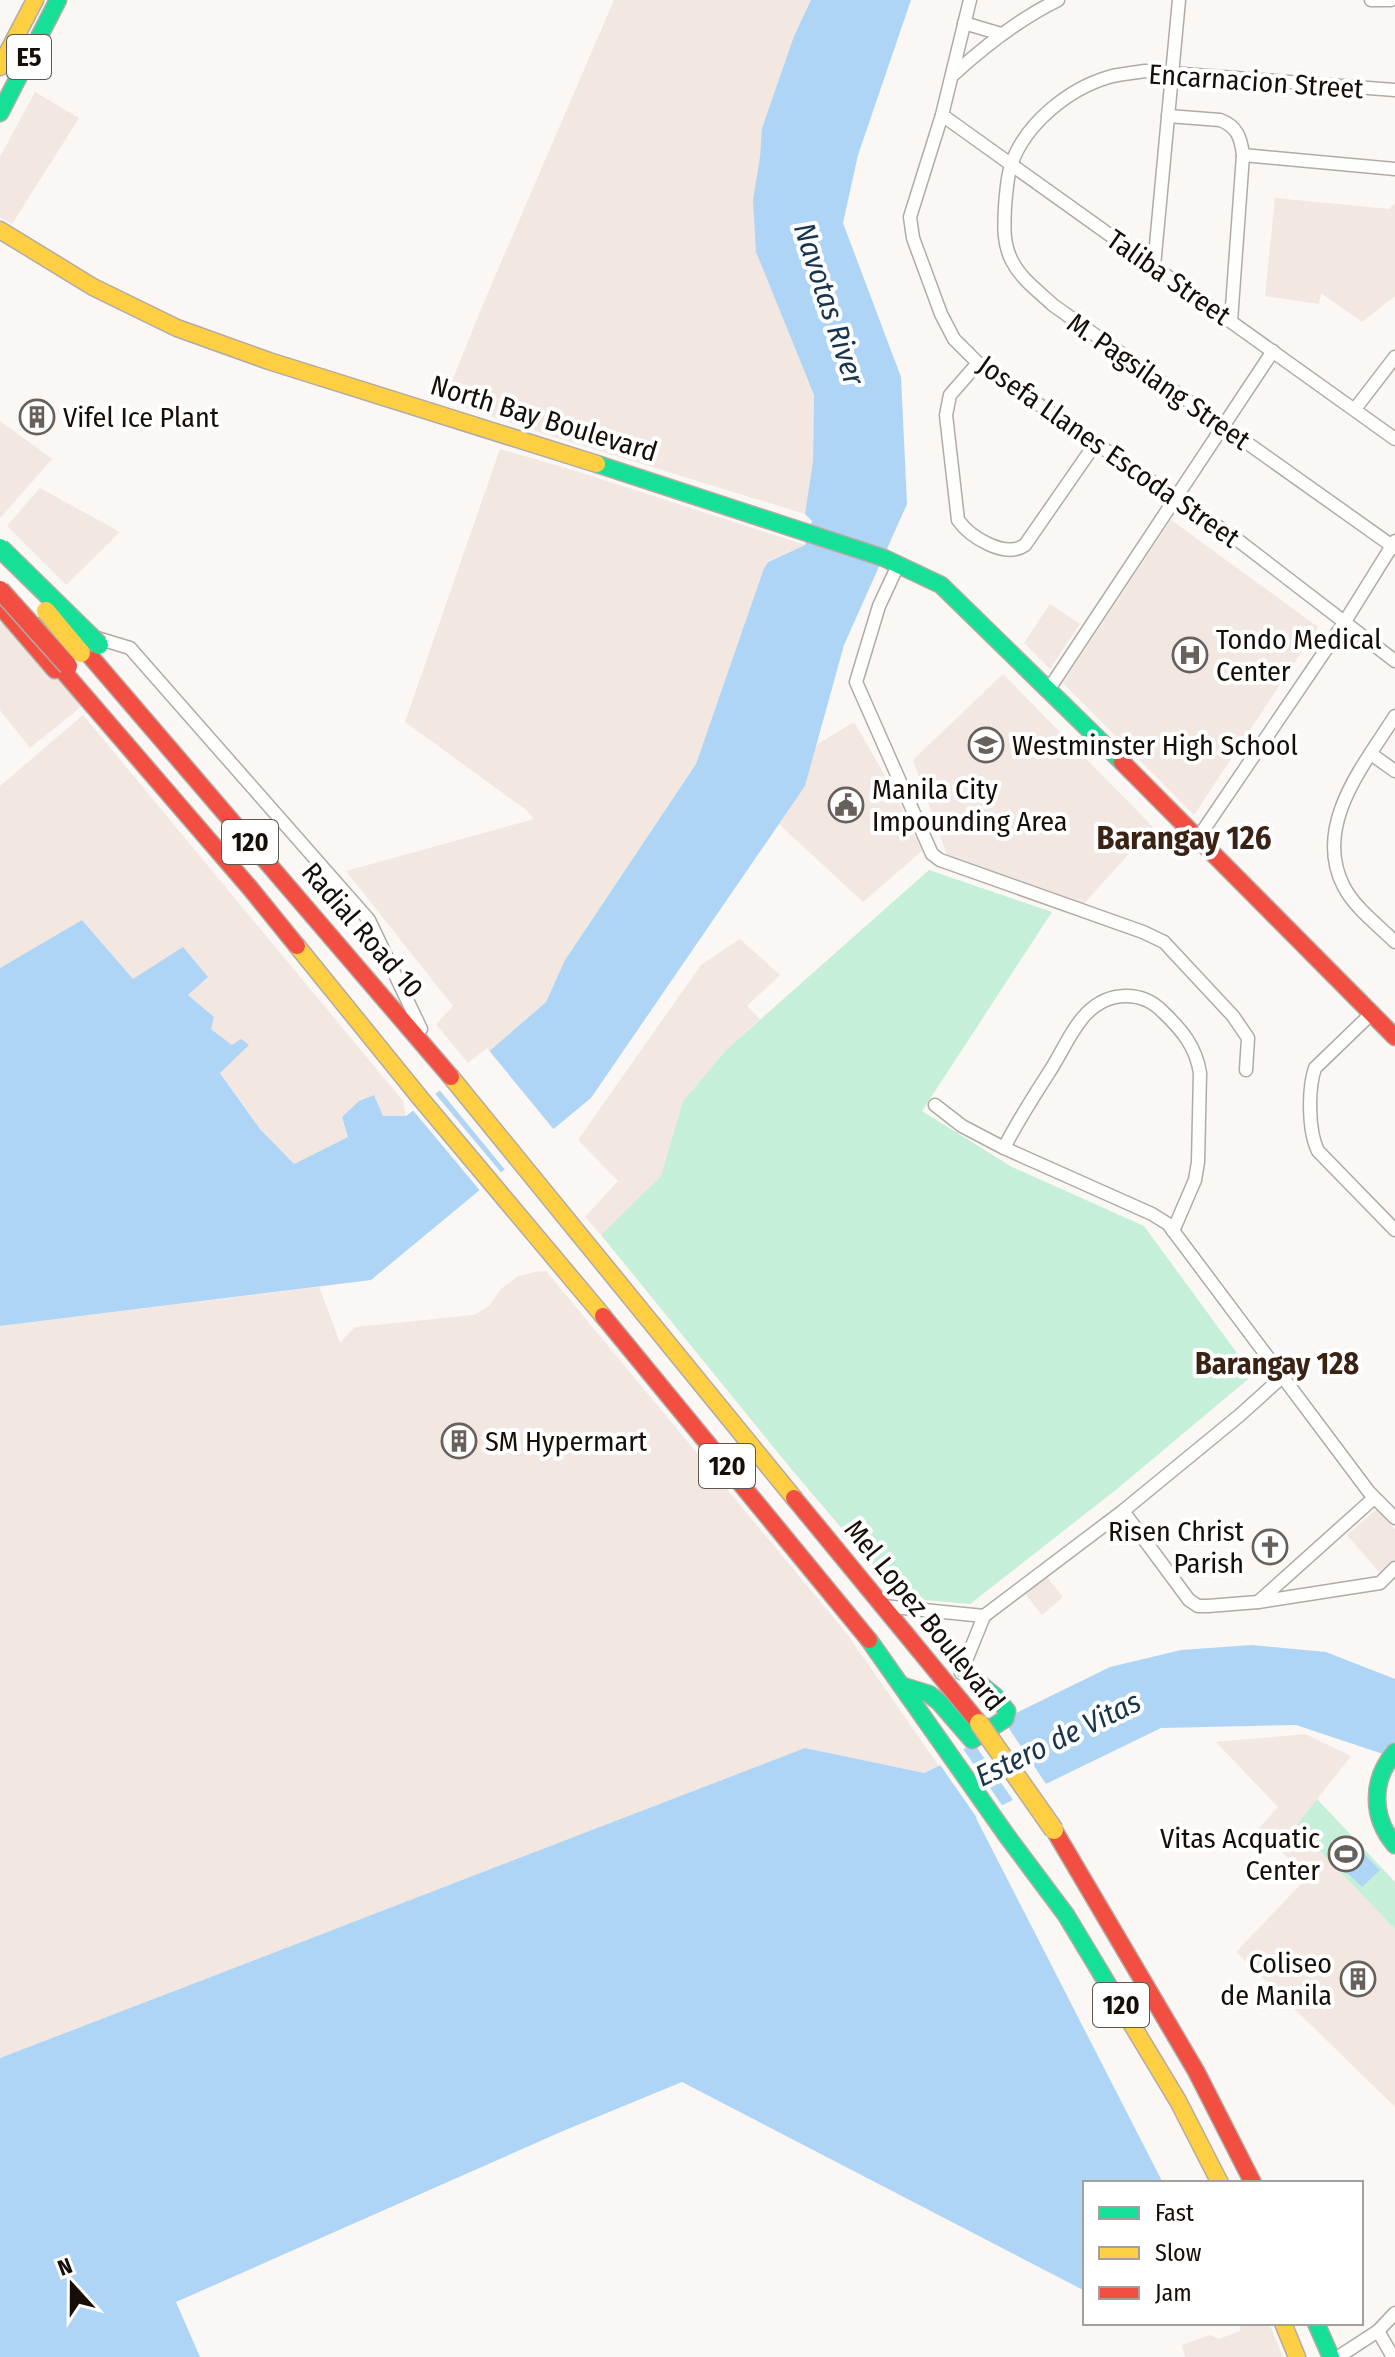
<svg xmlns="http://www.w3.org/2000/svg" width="1395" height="2357" font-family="'Fira Sans Condensed',sans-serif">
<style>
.built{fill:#f2e7e1}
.green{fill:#c5efd9}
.water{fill:#afd5f6}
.pier{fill:#faf7f4}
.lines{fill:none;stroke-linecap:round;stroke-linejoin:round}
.street-casing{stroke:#b1aba6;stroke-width:15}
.fast-casing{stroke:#b1aba6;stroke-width:19}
.slow-casing{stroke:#b1aba6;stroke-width:19}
.jam-casing{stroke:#b1aba6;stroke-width:19}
.street{stroke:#fefefd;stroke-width:12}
.fast{stroke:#16e098;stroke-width:16}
.slow{stroke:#ffcf43;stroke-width:16}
.jam{stroke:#f24e42;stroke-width:16}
.fast-bridge-casing{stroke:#b1aba6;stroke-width:21;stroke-linecap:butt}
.slow-bridge-casing{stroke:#b1aba6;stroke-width:21;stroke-linecap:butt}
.jam-bridge-casing{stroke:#b1aba6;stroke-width:21;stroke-linecap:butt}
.fast-bridge{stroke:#16e098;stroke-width:18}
.slow-bridge{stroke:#ffcf43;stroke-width:18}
.jam-bridge{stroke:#f24e42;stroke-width:18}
.labels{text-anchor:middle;stroke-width:8;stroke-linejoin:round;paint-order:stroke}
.shield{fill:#fff;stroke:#5d5652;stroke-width:2}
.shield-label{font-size:26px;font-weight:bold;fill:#180e08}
.street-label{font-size:28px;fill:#180e08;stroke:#fff}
.poi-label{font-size:28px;fill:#180e08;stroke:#fff;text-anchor:start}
.water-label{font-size:30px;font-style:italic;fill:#17354d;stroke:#fff}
.neighbourhood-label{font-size:30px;font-weight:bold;fill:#3a2315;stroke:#fff}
.quarter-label{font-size:32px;font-weight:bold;fill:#3a2315;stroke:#fff}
</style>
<rect width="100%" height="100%" fill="#faf7f4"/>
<g class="built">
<polygon points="614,0 811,0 794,36 762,128 756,252 814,395 813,461 805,514 551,436 444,401 484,302"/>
<polygon points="35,92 79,118 12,224 0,217 0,157"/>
<polygon points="1275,198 1389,209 1395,203 1395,296 1362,322 1321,293 1319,304 1265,296"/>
<polygon points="0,421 52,459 0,518"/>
<polygon points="500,449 576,471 805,545 768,561 764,568 696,764 565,960 546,1002 471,1067 436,1024 453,1006 346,871 534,819 525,809 405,722"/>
<polygon points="40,488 120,532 66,585 7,526"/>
<polygon points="1171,520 1318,627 1194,815 1063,683"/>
<polygon points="1050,604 1080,624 1050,669 1024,643"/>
<polygon points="9,616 83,705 30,748 0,710 0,624"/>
<polygon points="1003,674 1153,827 1081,907 948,858 913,760"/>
<polygon points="83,715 403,1101 406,1117 383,1116 374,1095 359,1101 342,1117 348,1137 294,1164 260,1129 220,1072 232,1045 211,1029 214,1017 188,995 133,979 82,920 0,968 0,786"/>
<polygon points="854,722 891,786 922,851 863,902 779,824 805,786 816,745"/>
<polygon points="740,939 780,975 747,1006 760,1019 727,1049 683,1101 661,1176 601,1235 585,1217 618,1181 578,1140 701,965"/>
<polygon points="546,1271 847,1634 939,1766 923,1773 805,1748 0,2058 0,1326 319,1287 340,1343 355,1327 474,1315 489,1306 501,1289 517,1277 534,1272"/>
<polygon points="1377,1509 1395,1530 1395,1561 1381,1574 1347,1535"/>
<polygon points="1047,1577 1063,1597 1042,1615 1025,1594"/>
<polygon points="1305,1734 1351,1756 1296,1826 1395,1929 1395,2107 1236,1952 1307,1878 1259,1828 1278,1807 1216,1742"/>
<polygon points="1241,2323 1269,2323 1283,2357 1185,2357 1182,2345 1210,2335 1219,2339 1240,2331"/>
</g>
<g class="green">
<polygon points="929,870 1052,912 922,1111 1012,1167 1144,1226 1253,1375 1117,1489 970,1604 901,1598 792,1470 601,1235 661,1176 683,1101 727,1049"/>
<polygon points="1317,1799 1395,1882 1395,1929 1296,1826"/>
</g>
<g class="water">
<polygon points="811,0 911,0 858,155 843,223 901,377 907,504 844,645 805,786 591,1098 371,1280 0,1326 0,968 82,920 133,979 183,947 208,977 188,995 214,1017 211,1029 232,1045 241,1039 249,1045 220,1073 260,1129 294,1164 348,1137 342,1117 359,1101 374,1095 383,1116 406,1116 471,1067 546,1002 565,960 696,764 764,568 768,562 805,545 812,521 805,514 813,461 814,395 756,252 753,200 760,157 762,128 794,36"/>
<polygon points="1252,1645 1326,1652 1395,1679 1395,1758 1296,1725 1161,1728 976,1818 1163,2183 1085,2183 1085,2291 682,2082 563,2131 176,2302 200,2357 0,2357 0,2058 805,1748 924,1773 939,1766 1016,1713 1110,1667 1181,1650"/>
<polygon points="1351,1841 1380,1870 1362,1887 1333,1859"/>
</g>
<g class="pier">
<polygon points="487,1048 555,1131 506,1171 437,1087"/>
<polygon points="433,1091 504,1176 482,1193 411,1108"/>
<polygon points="1002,1718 1048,1787 1015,1803 971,1739"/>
<polygon points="961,1746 1004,1808 981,1819 991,1838 938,1762"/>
</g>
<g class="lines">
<g class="street-casing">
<g id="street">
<polyline points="970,0 942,115 910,217 913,238 941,314 954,339 978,363 1239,541 1395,661"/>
<polyline points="1371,0 1391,0"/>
<polyline points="964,23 1001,34"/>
<path d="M954 74C986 45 1019 19 1058 0"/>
<path d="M1395 90 1145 71C1133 73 1120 74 1109 77 1068 89 1025 124 1011 165 1007 178 1006 193 1005 207 1004 226 1003 244 1012 261 1021 279 1038 291 1053 305L1395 548"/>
<polyline points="942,115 1395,439"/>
<path d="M1168 116 1220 120C1237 126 1241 138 1243 155L1231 321"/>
<polyline points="1243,155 1395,169"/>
<polyline points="1154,266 1179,0"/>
<path d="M978 363 950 395 946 415 958 520C970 537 1005 559 1025 545L1095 444"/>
<polyline points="1355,409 1395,357"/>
<polyline points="899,563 879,606 856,682 932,854 940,860 1143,932 1164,942 1233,1016 1248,1038 1246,1070"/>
<polyline points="97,638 130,648 369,920 421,1029"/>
<polyline points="1049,689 1273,351"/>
<path d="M1395 716C1364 765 1312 826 1344 887 1355 908 1378 925 1395 942"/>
<polyline points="1371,754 1395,771"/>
<polyline points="1198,838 1344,623 1395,541"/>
<path d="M1372 1013 1315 1068C1308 1089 1308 1131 1318 1151L1395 1230"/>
<polyline points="935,1105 962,1126 1004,1148 1152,1214 1168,1224 1369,1492 1395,1518"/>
<path d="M1004 1148C1017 1122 1032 1099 1048 1074 1061 1055 1071 1029 1087 1013 1109 991 1142 990 1163 1012 1182 1030 1196 1047 1200 1073L1198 1162 1195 1180 1173 1231"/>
<polyline points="1123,1511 1189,1600 1198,1606 1208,1606 1258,1602 1380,1583 1395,1568"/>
<polyline points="1258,1602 1374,1498"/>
<polyline points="883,1606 984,1616"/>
<polyline points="961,1673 984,1616 1123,1511 1240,1415 1281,1378"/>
<polyline points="1378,2331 1393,2357"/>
<polyline points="1338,2357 1378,2331 1395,2313"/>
</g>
</g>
<g class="fast-casing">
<g id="fast">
<polyline points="0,113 58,0"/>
<polyline points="597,464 884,558 941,585 1122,762"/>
<polyline points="869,1640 1007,1836 1066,1915 1128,2018"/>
<polyline points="903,1686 929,1694 939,1702 972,1740 1005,1719 1007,1711 995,1696 962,1669"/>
<path d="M1395 1752C1371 1780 1371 1817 1395 1845"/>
<polyline points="1316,2323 1331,2357"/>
</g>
</g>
<g class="slow-casing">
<g id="slow">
<polyline points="0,67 35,0"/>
<polyline points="0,230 93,287 177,328 269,361 597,464"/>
<polyline points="297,946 421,1099 603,1316"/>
<polyline points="451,1077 794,1498"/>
<polyline points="1128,2018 1178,2101 1220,2183"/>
<polyline points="1283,2323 1297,2357"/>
</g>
</g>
<g class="jam-casing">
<g id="jam">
<polyline points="0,606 55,670"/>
<polyline points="73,636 451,1077"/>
<polyline points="51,657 250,888 297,946"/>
<polyline points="1122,762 1395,1037"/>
<polyline points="603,1316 869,1640"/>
<polyline points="794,1498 979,1723"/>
<polyline points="1054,1830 1196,2071 1253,2183"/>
</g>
</g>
<use href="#street" class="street"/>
<use href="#fast" class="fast"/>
<use href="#slow" class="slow"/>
<use href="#jam" class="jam"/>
<g class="fast-bridge-casing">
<polyline id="fast-bridge" points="0,548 99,645"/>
</g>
<g class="slow-bridge-casing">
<g id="slow-bridge">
<polyline points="46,611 81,653"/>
<polyline points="979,1723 1054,1830"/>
</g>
</g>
<g class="jam-bridge-casing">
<polyline id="jam-bridge" points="0,590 68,666"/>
</g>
<use href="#fast-bridge" class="fast-bridge"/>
<use href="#slow-bridge" class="slow-bridge"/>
<use href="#jam-bridge" class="jam-bridge"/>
</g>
<defs>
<g id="building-ring" transform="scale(1.8)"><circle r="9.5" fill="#fff" stroke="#67605b" stroke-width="1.5"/><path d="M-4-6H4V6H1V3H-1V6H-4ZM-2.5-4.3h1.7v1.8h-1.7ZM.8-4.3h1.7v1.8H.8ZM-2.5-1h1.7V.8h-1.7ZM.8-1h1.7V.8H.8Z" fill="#67605b"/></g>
<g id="hospital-ring" transform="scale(1.8)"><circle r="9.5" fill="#fff" stroke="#67605b" stroke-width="1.5"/><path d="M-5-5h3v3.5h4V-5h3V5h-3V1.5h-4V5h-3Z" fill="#67605b"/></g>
<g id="school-ring" transform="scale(1.8)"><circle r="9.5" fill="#fff" stroke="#67605b" stroke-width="1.5"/><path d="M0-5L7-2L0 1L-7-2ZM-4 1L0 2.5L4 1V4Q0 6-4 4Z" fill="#67605b"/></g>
<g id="civic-ring" transform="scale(1.8)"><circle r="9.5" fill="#fff" stroke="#67605b" stroke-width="1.5"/><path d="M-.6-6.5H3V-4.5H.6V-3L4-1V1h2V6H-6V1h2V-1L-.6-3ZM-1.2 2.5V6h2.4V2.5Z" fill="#67605b"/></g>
<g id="church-ring" transform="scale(1.8)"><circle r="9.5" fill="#fff" stroke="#67605b" stroke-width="1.5"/><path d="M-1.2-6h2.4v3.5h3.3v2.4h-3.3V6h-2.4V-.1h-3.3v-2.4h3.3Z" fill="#67605b"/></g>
<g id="stadium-ring" transform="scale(1.8)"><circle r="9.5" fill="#fff" stroke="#67605b" stroke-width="1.5"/><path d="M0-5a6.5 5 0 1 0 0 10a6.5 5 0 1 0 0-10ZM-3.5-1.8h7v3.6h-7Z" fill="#67605b"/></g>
</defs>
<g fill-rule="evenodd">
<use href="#building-ring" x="37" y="417"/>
<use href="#hospital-ring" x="1190" y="655"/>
<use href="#school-ring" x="986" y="745"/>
<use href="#civic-ring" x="846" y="805"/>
<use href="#building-ring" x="459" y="1441"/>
<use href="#church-ring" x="1270" y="1547"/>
<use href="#stadium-ring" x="1346" y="1854"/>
<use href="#building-ring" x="1358" y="1979"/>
</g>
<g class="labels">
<g class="shield">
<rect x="7" y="35" width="44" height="44" rx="6"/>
<rect x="222" y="820" width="56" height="44" rx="6"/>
<rect x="699" y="1444" width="56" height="44" rx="6"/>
<rect x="1093" y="1983" width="56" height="44" rx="6"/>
</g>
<g class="shield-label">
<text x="29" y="66">E5</text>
<text x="250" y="851">120</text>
<text x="727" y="1475">120</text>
<text x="1121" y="2014">120</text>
</g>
<g class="street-label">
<text transform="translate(1256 81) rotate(4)" y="10">Encarnacion Street</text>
<text transform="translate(1169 277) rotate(35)" y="10">Taliba Street</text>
<text transform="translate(1159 381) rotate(35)" y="10">M. Pagsilang Street</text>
<text transform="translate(544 418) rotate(17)" y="10">North Bay Boulevard</text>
<text transform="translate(1109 451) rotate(35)" y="10">Josefa Llanes Escoda Street</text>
<text transform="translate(363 930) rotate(49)" y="10">Radial Road 10</text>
<text transform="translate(925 1615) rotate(51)" y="10">Mel Lopez Boulevard</text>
</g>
<g class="poi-label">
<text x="63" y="427">Vifel Ice Plant</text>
<text x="1216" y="649">Tondo Medical<tspan x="1216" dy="32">Center</tspan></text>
<text x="1012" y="755">Westminster High School</text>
<text x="872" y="799">Manila City<tspan x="872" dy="32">Impounding Area</tspan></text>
<text x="485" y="1451">SM Hypermart</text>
<text x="1244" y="1541" text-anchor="end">Risen Christ<tspan x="1244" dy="32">Parish</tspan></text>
<text x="1320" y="1848" text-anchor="end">Vitas Acquatic<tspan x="1320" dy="32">Center</tspan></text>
<text x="1332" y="1973" text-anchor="end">Coliseo<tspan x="1332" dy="32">de Manila</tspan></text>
</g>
<g class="water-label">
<text transform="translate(829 304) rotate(72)" y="10">Navotas River</text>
<text transform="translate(1058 1739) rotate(-26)" y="10">Estero de Vitas</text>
</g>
<g class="neighbourhood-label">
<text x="1277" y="1374">Barangay 128</text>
</g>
<g class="quarter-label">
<text x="1184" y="849">Barangay 126</text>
</g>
</g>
<rect x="1083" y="2181" width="280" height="144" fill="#ffffff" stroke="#a39f9c" stroke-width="2"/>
<rect x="1099" y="2207" width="40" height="12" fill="#16e098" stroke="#a39f9c" stroke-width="2"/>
<text x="1155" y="2221" font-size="24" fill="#180e08">Fast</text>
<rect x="1099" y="2247" width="40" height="12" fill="#ffcf43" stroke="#a39f9c" stroke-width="2"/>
<text x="1155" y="2261" font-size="24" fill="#180e08">Slow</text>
<rect x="1099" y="2287" width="40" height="12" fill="#f24e42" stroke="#a39f9c" stroke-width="2"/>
<text x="1155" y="2301" font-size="24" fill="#180e08">Jam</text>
<g transform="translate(72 2285) rotate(339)" stroke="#ffffff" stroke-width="6" paint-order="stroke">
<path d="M0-6L14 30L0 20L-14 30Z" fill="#180e08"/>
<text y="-12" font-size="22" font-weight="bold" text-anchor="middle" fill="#180e08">N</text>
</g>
</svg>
